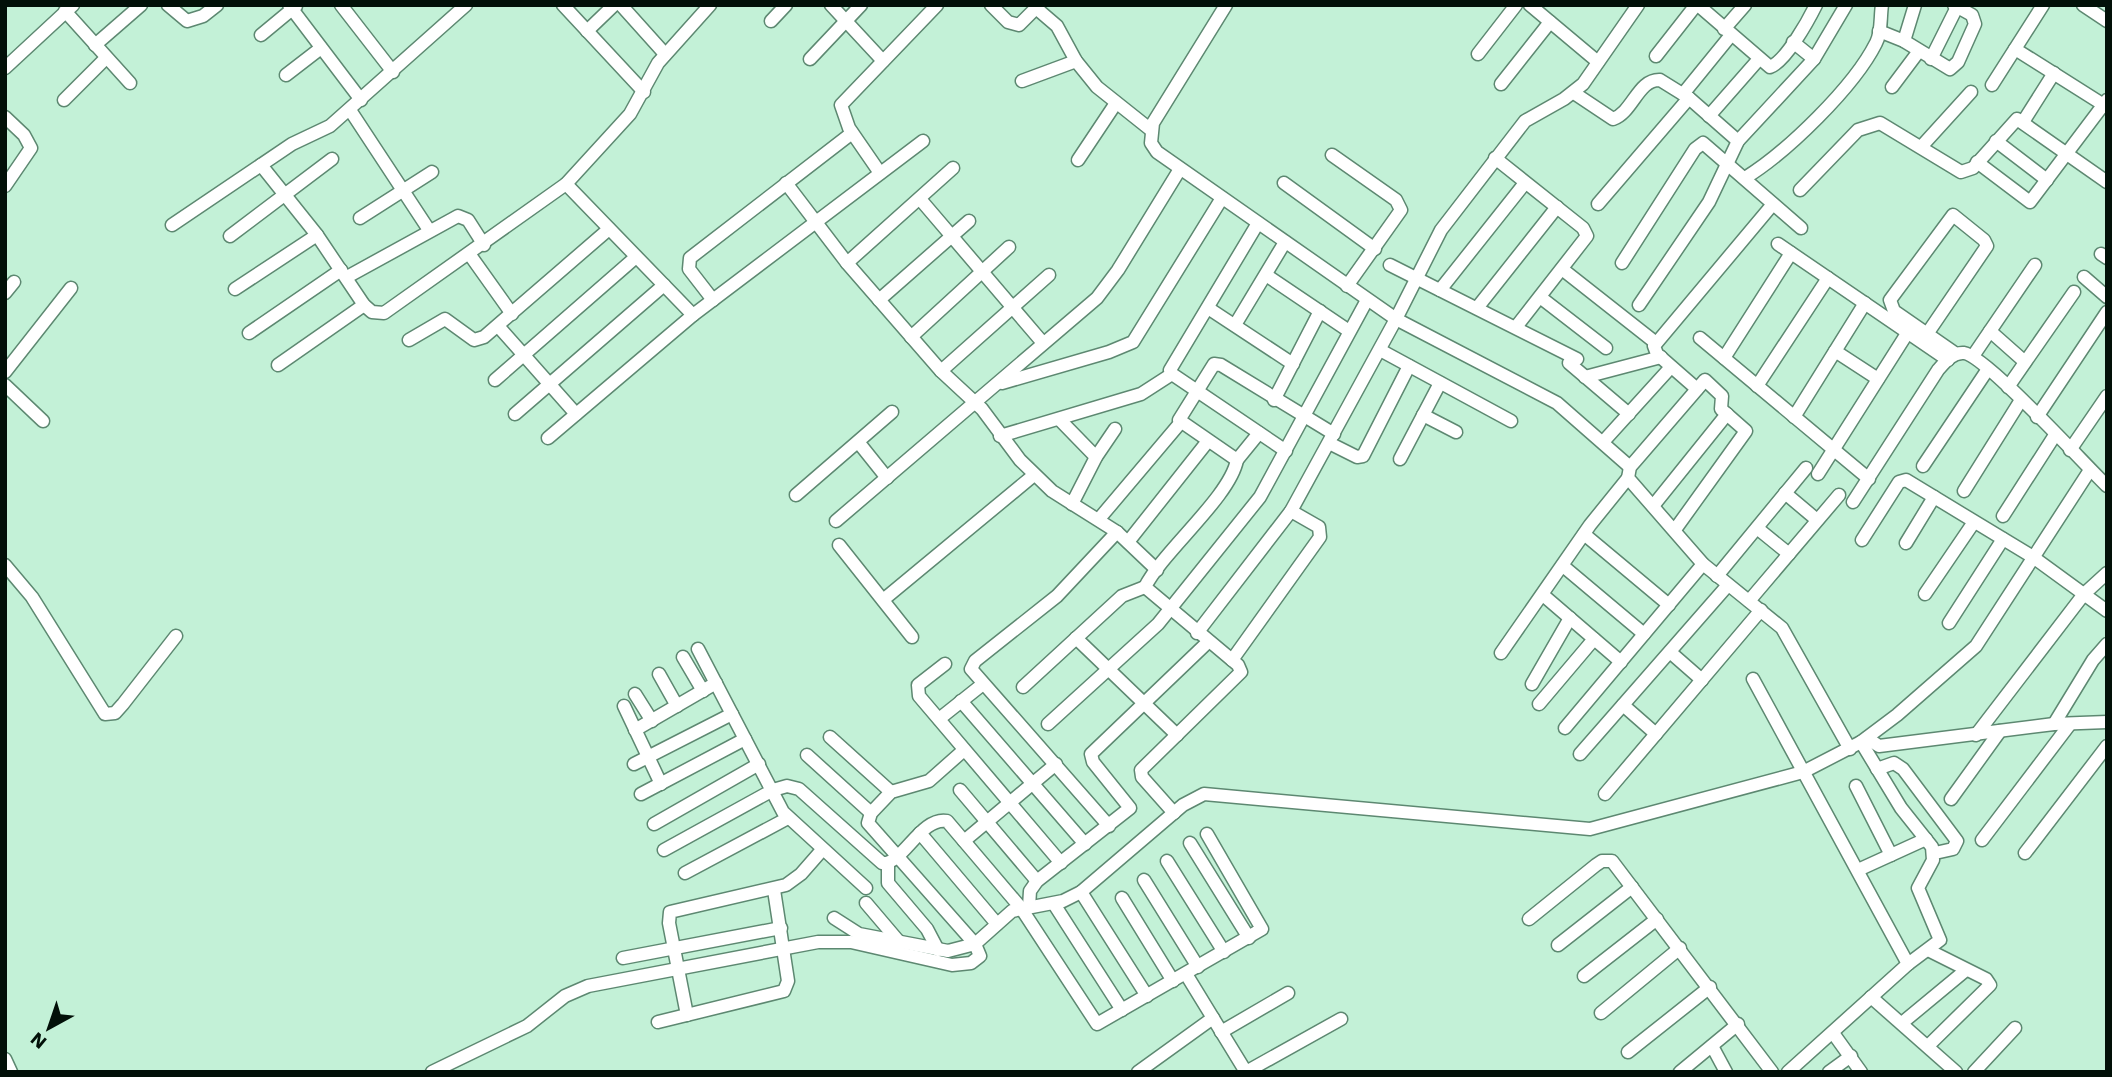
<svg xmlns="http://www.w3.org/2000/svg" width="2112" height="1077" font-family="'Work Sans',sans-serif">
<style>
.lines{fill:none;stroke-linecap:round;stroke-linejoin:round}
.minor-casing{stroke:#5d8871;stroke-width:15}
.minor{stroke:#fff;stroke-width:12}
</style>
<rect width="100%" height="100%" fill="#c3f1d7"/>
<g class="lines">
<g class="minor-casing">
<g id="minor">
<polyline points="168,5 187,21 203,16 217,5"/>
<polyline points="289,5 361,100"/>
<polyline points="341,5 393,72"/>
<polyline points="563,5 644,92"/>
<polyline points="621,5 665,54"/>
<polyline points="831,5 883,61"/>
<polyline points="991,5 1008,22 1019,25 1039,5"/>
<polyline points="1226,5 1153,123 1151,143 1157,152 1396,319 1557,403 1630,467"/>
<polyline points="1530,5 1598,62"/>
<path d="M1698 5 1770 67C1786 61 1808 21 1816 5"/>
<polyline points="2083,5 2107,21"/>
<polyline points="1036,8 1057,26 1076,61 1097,87 1151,130"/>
<polyline points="65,11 130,83"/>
<polyline points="771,21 786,5"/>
<polyline points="1724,29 1745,5"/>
<polyline points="587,31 614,5"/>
<polyline points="1879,31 1904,41 1950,69 1958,62 1975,24 1972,15 1954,5"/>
<polyline points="261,35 296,6"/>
<polyline points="1904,41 1915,5"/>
<polyline points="1793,42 1814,59"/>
<polyline points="95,45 141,5"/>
<polyline points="2015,49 2107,107"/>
<polyline points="1478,54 1516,5"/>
<polyline points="1656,56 1696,5"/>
<polyline points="810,59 861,5"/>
<polyline points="1931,59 1958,5"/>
<polyline points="5,68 73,5"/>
<polyline points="286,75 321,48"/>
<polyline points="1022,81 1076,61"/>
<polyline points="1501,84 1550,22"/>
<polyline points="1992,85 2043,5"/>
<polyline points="1892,87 1919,51"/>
<path d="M1574 93 1613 119C1633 112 1638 79 1660 80L1689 98 1738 141"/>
<polyline points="1683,94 1731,35"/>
<polyline points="64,100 106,58"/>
<polyline points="350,110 429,230"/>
<polyline points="1709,116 1759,59"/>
<polyline points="5,117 24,135 31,148 5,186"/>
<polyline points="2023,122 2054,73"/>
<polyline points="1996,141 2047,180"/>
<polyline points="1921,147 1971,92"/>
<polyline points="1332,155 1396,200 1401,210 1347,286"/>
<polyline points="1495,158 1583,228 1587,236 1516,327"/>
<polyline points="1078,160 1116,103"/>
<polyline points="1977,162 2030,202 2107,100"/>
<polyline points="261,165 317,235 364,305 372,312 384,313 566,184 630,114 658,63 710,5"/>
<polyline points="880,173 849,128 841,105 937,5"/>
<path d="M1745 178C1787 152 1854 87 1876 43 1882 32 1880 17 1882 5"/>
<polyline points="786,183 847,263 941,371 982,409 1020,460 1052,491 1117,532 1157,570"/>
<polyline points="1284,183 1375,249"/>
<polyline points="566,184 693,315"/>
<polyline points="1800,190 1858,130 1880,123 1961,172 1973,168 2017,119 2107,182"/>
<polyline points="920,199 1043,343"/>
<polyline points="1598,204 1689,98"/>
<polyline points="360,218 432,172"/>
<polyline points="1258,223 1170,370 1172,374 1286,451"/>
<polyline points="172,225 292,144 330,126 466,5"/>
<polyline points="230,236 332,159"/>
<polyline points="1778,244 1948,360"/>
<polyline points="2101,254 2107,258"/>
<polyline points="470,255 512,314"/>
<polyline points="847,263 953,168"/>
<polyline points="1622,263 1695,149 1703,143 1801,228"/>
<polyline points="1390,265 1577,359"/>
<polyline points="1562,269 1656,343"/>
<polyline points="1266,275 1349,331"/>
<polyline points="347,277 458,216 468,220 484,245"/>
<polyline points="2084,277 2107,297"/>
<polyline points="235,289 317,235"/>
<polyline points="1440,290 1525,183"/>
<polyline points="5,293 14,282"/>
<polyline points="1540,297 1606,348"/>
<polyline points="713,300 689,269 690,258 852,133"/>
<polyline points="879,300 969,221"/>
<polyline points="1639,305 1709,202 1738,141 1814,59 1846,5"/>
<polyline points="1208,308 1293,364"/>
<polyline points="1477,308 1557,207"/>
<polyline points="1235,325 1285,242"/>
<polyline points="498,326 576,414"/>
<polyline points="1990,331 2025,362"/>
<polyline points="249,333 341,270"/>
<polyline points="1927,334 1987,246 1984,240 1953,215 1890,300 1894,311 1956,354"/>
<polyline points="911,337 1009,247"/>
<polyline points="1700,338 1869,479"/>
<polyline points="409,340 445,319 474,340 484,337 609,229"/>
<polyline points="1380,350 1511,421"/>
<polyline points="1835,351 1878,379"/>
<polyline points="1973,356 2035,265"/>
<polyline points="1724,358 1791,253"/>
<polyline points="1569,363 1629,414"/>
<polyline points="278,365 364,305"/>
<polyline points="941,371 1049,275"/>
<polyline points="5,372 71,288"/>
<polyline points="1585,377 1661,357"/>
<polyline points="495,380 636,257"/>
<polyline points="1002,383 1109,352 1133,342 1222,198"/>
<polyline points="5,385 43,421"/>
<polyline points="1757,386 1828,278"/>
<polyline points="2008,387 2074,292"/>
<polyline points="1697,389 1657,354 1654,346 1773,204"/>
<polyline points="1274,400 1320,311"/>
<polyline points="515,414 664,285"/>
<polyline points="1423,415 1456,432"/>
<polyline points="1794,417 1865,303"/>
<polyline points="2037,417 2107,312"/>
<polyline points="1059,419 1096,457"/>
<polyline points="1259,433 1237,460 1179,420 1214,364 1221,365 1334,434"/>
<polyline points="1000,436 1141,394 1172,374"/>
<polyline points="548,438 693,315 923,141"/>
<polyline points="1603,442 1671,367"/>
<polyline points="859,443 887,478"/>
<polyline points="1329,443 1357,457 1363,456 1409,366"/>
<polyline points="2070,450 2107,396"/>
<polyline points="1400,459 1440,383"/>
<polyline points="1923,466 1988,369"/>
<polyline points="1818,474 1908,332"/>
<polyline points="1964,491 2021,400"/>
<polyline points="1785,493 1817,520"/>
<polyline points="796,495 892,412"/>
<path d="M1853 502 1938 370C1945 362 1953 352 1964 353 1985 355 2085 465 2107 486"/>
<polyline points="1072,504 1096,457 1115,429"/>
<polyline points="1653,506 1727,414"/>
<polyline points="2003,516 2055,435"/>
<polyline points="1099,519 1181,422"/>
<polyline points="836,521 1097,298 1118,270 1180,169"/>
<polyline points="1757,528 1789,554"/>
<polyline points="1674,531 1746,431 1721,409 1722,396 1705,380 1637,459 1630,467 1628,478 1703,564 1782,628 1850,749"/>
<polyline points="1584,534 1669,605"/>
<polyline points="1862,540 1899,482 1906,480 2033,557 2107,611"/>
<polyline points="1128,542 1208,441"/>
<polyline points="1906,543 1934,497"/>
<polyline points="839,545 912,637"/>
<polyline points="5,565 32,597 105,714 115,713 123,704 176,636"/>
<polyline points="1563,566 1644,634"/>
<polyline points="1717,576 1806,468"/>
<polyline points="1925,594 1974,522"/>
<polyline points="1543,595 1621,662"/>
<polyline points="883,600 1034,475"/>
<polyline points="1749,601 1839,495"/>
<polyline points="1949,623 2003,539"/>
<polyline points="1197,633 1291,511 1396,319 1441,230 1525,121 1564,99 1583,84 1638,5"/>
<polyline points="1076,638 1177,735"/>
<polyline points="698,649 783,812 866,888"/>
<polyline points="1670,652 1702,680"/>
<polyline points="1501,653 1590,525 1628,478"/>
<polyline points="683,657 703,691"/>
<polyline points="1232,660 1320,537 1319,527 1291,511"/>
<polyline points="945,664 918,685 919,696 1061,863"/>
<polyline points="659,674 677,706"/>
<polyline points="1753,679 1908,964"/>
<polyline points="1532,684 1570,618"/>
<polyline points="1023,687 1122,596 1145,587"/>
<polyline points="635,694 652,721"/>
<polyline points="961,701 1085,844"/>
<polyline points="1539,704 1594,639"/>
<polyline points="1623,705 1656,734"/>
<polyline points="624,706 661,784"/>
<polyline points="939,719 983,684"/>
<polyline points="1048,724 1158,624 1260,497 1367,300"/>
<polyline points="2054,724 2093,660 2107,644"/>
<polyline points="1565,728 1703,564"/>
<polyline points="635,730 716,683"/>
<polyline points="1976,735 2084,594 2107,573"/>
<polyline points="830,737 891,792"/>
<polyline points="1867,738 1879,746 2054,724 2107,722"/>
<polyline points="1580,754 1728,585"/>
<polyline points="807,755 871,813"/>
<polyline points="634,764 732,714"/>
<polyline points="1877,769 1894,763 1903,769 1957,841 1953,849 1935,853"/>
<polyline points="1856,786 1891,855"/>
<polyline points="960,790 1037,881"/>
<polyline points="641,794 745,739"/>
<polyline points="1605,794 1761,610"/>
<polyline points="1951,799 2000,731"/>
<path d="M1174 813 1142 777 1141 770 1241 672 1238 665 1145 587C1163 551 1230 497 1237 460"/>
<polyline points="654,824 759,764"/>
<polyline points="1109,826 971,669 975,661 1057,596 1117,532"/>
<polyline points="920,833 997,924"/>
<polyline points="1982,840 2070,724"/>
<polyline points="964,841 1056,764"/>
<polyline points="1190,843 1249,938"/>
<path d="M664 850 773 790 787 786 799 789 882 863C902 866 921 816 947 821L1021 908 1097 1024 1262 929 1207 834"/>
<polyline points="2025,853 2107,746"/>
<polyline points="1167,861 1224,952"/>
<polyline points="888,864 888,883 927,929 938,950"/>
<polyline points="1858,870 1926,839"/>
<polyline points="685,873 788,818"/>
<polyline points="1144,880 1198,967"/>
<polyline points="1081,892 1147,996"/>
<polyline points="1122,898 1173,981"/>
<polyline points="866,903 900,943"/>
<polyline points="1054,904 1122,1010"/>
<polyline points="1029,907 1030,891 1037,881 1130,808 1093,762 1091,754 1208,642"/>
<polyline points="834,918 859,934 948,951 975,944 1012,911 1063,901 1081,892 1183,805 1204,794 1590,829 1803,772 1861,742 1897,715 1976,646 2090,470"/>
<polyline points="1529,919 1596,865 1602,861 1612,861 1772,1072"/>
<polyline points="1558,945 1632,887"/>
<polyline points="623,958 781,928"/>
<polyline points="1186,974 1246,1072"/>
<polyline points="1584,976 1657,919"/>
<polyline points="1871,997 1956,1072"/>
<polyline points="1601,1013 1680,948"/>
<polyline points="687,1015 669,923 670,912 786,885 801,874 822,850"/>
<polyline points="658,1022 784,991 788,981 774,890"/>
<polyline points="1902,1023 1966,970"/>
<polyline points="1221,1032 1288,993"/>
<polyline points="1833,1033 1861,1072"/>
<polyline points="1712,1046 1726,1072"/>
<polyline points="1928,1046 1990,985 1986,979 1928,950"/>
<polyline points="1628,1052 1710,987"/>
<polyline points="5,1059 11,1072"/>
<polyline points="432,1072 527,1026 565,996 588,986 818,942 851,942 952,965 971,963 980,956 975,944 868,823 871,813 891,792 929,781 964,750"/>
<polyline points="1138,1072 1213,1018"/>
<polyline points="1246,1072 1341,1019"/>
<polyline points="1680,1072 1738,1024"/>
<polyline points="1788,1072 1908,964 1940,940 1918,888 1933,860 1932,847 1901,808 1861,742"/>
<polyline points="1829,1072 1851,1056"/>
<polyline points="1974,1072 2015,1028"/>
</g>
</g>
<use href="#minor" class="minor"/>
</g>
<rect width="2112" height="1077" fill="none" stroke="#021008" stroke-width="14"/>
<g transform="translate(49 1028) rotate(220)" stroke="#c3f1d7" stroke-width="5" paint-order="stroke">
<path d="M0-5L12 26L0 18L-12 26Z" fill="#021008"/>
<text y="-10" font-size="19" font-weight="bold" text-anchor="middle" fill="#021008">N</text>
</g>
</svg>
